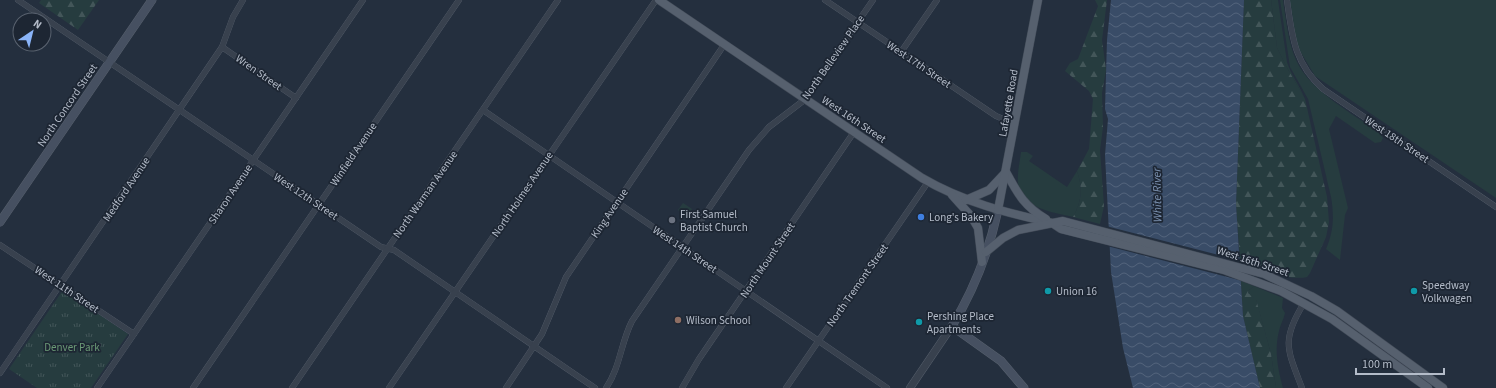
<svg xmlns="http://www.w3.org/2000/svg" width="1496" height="388" font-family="'Source Sans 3',sans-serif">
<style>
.grass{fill:#263c3f}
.forest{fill:url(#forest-firs)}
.park{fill:url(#park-tufts)}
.water{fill:url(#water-waves)}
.pier{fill:#242f3e}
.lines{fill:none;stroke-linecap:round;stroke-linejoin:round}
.minor-casing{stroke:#565f6c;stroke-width:6}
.tertiary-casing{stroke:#565f6c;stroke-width:8}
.secondary-casing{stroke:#565f6c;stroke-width:9}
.primary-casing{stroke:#414a57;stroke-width:9}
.minor{stroke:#38414e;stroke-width:5.5}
.tertiary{stroke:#38414e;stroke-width:7}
.secondary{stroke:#465061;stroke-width:8}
.primary{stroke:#56606e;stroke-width:8}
.shop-dot{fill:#3f7fe0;stroke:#1d2633;stroke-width:1.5}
.worship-dot{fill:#6b7280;stroke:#1d2633;stroke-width:1.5}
.culture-dot{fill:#0f9aa8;stroke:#1d2633;stroke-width:1.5}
.education-dot{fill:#8d6e63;stroke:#1d2633;stroke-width:1.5}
.labels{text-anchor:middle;stroke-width:3.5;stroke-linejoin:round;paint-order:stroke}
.street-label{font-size:11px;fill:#b4bcc9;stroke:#1d2633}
.poi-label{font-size:11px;fill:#b4bcc9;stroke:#1d2633;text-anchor:start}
.park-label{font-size:11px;fill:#6b9a76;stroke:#1d2633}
.water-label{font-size:12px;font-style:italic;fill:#7c92b1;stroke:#1d2633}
</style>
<defs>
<pattern id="forest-firs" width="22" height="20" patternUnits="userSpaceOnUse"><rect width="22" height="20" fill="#263c3f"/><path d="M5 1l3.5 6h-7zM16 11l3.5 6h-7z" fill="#435659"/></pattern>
<pattern id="park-tufts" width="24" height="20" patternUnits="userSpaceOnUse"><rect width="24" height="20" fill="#263c3f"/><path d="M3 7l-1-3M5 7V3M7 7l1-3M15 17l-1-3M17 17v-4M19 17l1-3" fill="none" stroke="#435659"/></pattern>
<pattern id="water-waves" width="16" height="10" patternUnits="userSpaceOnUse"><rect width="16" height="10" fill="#394c67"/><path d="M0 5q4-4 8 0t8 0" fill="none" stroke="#53647b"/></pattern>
</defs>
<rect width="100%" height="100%" fill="#242f3e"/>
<g class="grass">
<path d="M1271 0H1278L1287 62C1291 75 1300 86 1305 99L1286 66 1277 48Z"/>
<path d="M1280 0H1283C1286 20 1288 42 1296 60 1309 90 1352 113 1378 132L1383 138 1381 142 1375 143 1336 116 1329 129 1348 208 1345 215 1340 260 1326 249C1334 231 1334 215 1331 197L1308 99 1290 67Z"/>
<polygon points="1290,0 1496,0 1496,198 1315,76 1297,46"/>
<path d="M1021 152H1027L1033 156 1029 161 1067 187 1077 171C1083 187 1082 202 1073 217 1053 212 1022 209 1018 183 1017 173 1020 161 1021 152Z"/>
<path d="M1254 286 1283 298 1282 308 1285 313C1284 319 1280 325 1279 331 1274 351 1278 369 1283 388H1276L1271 354 1256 300 1248 293 1249 290Z"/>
</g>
<g class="forest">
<polygon points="41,0 99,0 78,30 39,3"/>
<path d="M1095 0H1107L1102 40 1106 70 1102 93 1103 127 1100 150 1104 206 1100 224 1073 217C1082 202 1083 187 1077 171L1089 149 1093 99 1089 91 1065 71 1070 63 1078 59 1098 6Z"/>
<path d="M1244 0H1271L1277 48 1286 66 1305 99 1327 197 1329 222 1326 237 1310 273 1307 277C1285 282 1262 264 1240 261L1236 204Z"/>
<polygon points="1241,281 1254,286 1249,290 1248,293 1256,299 1271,354 1276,388 1260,388 1243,316"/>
</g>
<g class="park">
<polygon points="683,203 692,209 687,218 678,210"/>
<polygon points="63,290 128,334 91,388 37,388 9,369"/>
</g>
<polygon class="water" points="1111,0 1244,0 1236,204 1243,316 1260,388 1133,388 1123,348 1111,272 1105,155 1108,119 1105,109 1107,40"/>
<polygon class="pier" points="1106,226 1242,261 1243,281 1107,246"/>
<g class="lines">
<g class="minor-casing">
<g id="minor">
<polyline points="18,0 381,247 394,250 595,388"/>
<polyline points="825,0 996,116 1015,124"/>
<path d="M1287 0C1292 36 1294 63 1323 89L1496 207"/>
<polyline points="222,47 296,98"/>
<polyline points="901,52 937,0"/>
<polyline points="483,110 887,388"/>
<polyline points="0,245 134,334"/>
<polyline points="0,373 222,47 233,17 243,0"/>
<polyline points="97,388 363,0"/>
<polyline points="193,388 459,0"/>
<polyline points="292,388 558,0"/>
<polyline points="389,388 656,0"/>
<polyline points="506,388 542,334 566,277 724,45"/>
<path d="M606 388C620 368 621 342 632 321L749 150 769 127 803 101 873 0"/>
<polyline points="682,388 699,359 854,132"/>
<polyline points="786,388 928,182"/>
<path d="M1302 388C1287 349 1281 340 1304 303"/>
</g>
</g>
<g class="tertiary-casing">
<polyline id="tertiary" points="910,388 952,326"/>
</g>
<g class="secondary-casing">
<g id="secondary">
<path d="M998 210C989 251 974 290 952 326L1001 361 1024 388"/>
<polyline points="0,222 152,0"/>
</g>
</g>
<g class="primary-casing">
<g id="primary">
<path d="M659 0 922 178C963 202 1007 213 1052 223L1061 229 1224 270 1281 291 1332 319 1428 388"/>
<path d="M1006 172C1018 194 1024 206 1046 219"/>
<polyline points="952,195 971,216 978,228 982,262"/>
<polyline points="966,200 989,190 1005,173"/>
<polyline points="998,210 1038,0"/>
<polyline points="986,252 1003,238 1018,230 1063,221 1264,274 1311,296 1337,311 1443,388"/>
</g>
</g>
<use href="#minor" class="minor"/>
<use href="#tertiary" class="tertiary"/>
<use href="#secondary" class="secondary"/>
<use href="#primary" class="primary"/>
</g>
<circle class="shop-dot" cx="921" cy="217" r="4"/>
<circle class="worship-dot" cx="672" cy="220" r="4"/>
<g class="culture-dot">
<circle cx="1048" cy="291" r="4"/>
<circle cx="1414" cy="291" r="4"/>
<circle cx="919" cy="322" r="4"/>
</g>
<circle class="education-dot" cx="678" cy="320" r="4"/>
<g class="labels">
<g class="street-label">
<text transform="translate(833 57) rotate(-55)" y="4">North Belleview Place</text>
<text transform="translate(919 64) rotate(34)" y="4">West 17th Street</text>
<text transform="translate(259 72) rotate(35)" y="4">Wren Street</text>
<text transform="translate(1008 103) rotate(-80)" y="4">Lafayette Road</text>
<text transform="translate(67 105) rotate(-56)" y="4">North Concord Street</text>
<text transform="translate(854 119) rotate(34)" y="4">West 16th Street</text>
<text transform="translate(1397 139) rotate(34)" y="4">West 18th Street</text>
<text transform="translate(353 154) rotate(-56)" y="4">Winfield Avenue</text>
<text transform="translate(126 189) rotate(-56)" y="4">Medford Avenue</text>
<text transform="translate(230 194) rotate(-56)" y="4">Sharon Avenue</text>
<text transform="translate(425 194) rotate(-55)" y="4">North Warman Avenue</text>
<text transform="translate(522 194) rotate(-56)" y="4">North Holmes Avenue</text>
<text transform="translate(306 196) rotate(34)" y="4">West 12th Street</text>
<text transform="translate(609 213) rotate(-56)" y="4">King Avenue</text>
<text transform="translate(685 249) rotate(34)" y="4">West 14th Street</text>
<text transform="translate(767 260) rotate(-56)" y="4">North Mount Street</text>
<text transform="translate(1253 261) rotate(18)" y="4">West 16th Street</text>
<text transform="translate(857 285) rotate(-55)" y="4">North Tremont Street</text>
<text transform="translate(67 289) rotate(34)" y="4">West 11th Street</text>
</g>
<g class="poi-label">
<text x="680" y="218">First Samuel<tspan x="680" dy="13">Baptist Church</tspan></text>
<text x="929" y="221">Long's Bakery</text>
<text x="1422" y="289">Speedway<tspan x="1422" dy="13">Volkwagen</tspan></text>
<text x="1056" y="295">Union 16</text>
<text x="927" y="320">Pershing Place<tspan x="927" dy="13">Apartments</tspan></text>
<text x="686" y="324">Wilson School</text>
</g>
<g class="park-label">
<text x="72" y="351">Denver Park</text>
</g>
<g class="water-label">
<text transform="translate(1157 195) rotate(-91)" y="4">White River</text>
</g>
</g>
<g transform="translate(32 32) rotate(35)"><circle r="19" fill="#1d2633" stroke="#59626f"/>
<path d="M0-3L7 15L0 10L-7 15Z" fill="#8ab4f8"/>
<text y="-6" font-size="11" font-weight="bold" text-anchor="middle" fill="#b4bcc9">N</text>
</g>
<path d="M1356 368v6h88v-6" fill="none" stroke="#b4bcc9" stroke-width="2"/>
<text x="1362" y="368" font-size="12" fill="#b4bcc9" stroke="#1d2633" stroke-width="3" paint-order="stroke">100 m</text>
</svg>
